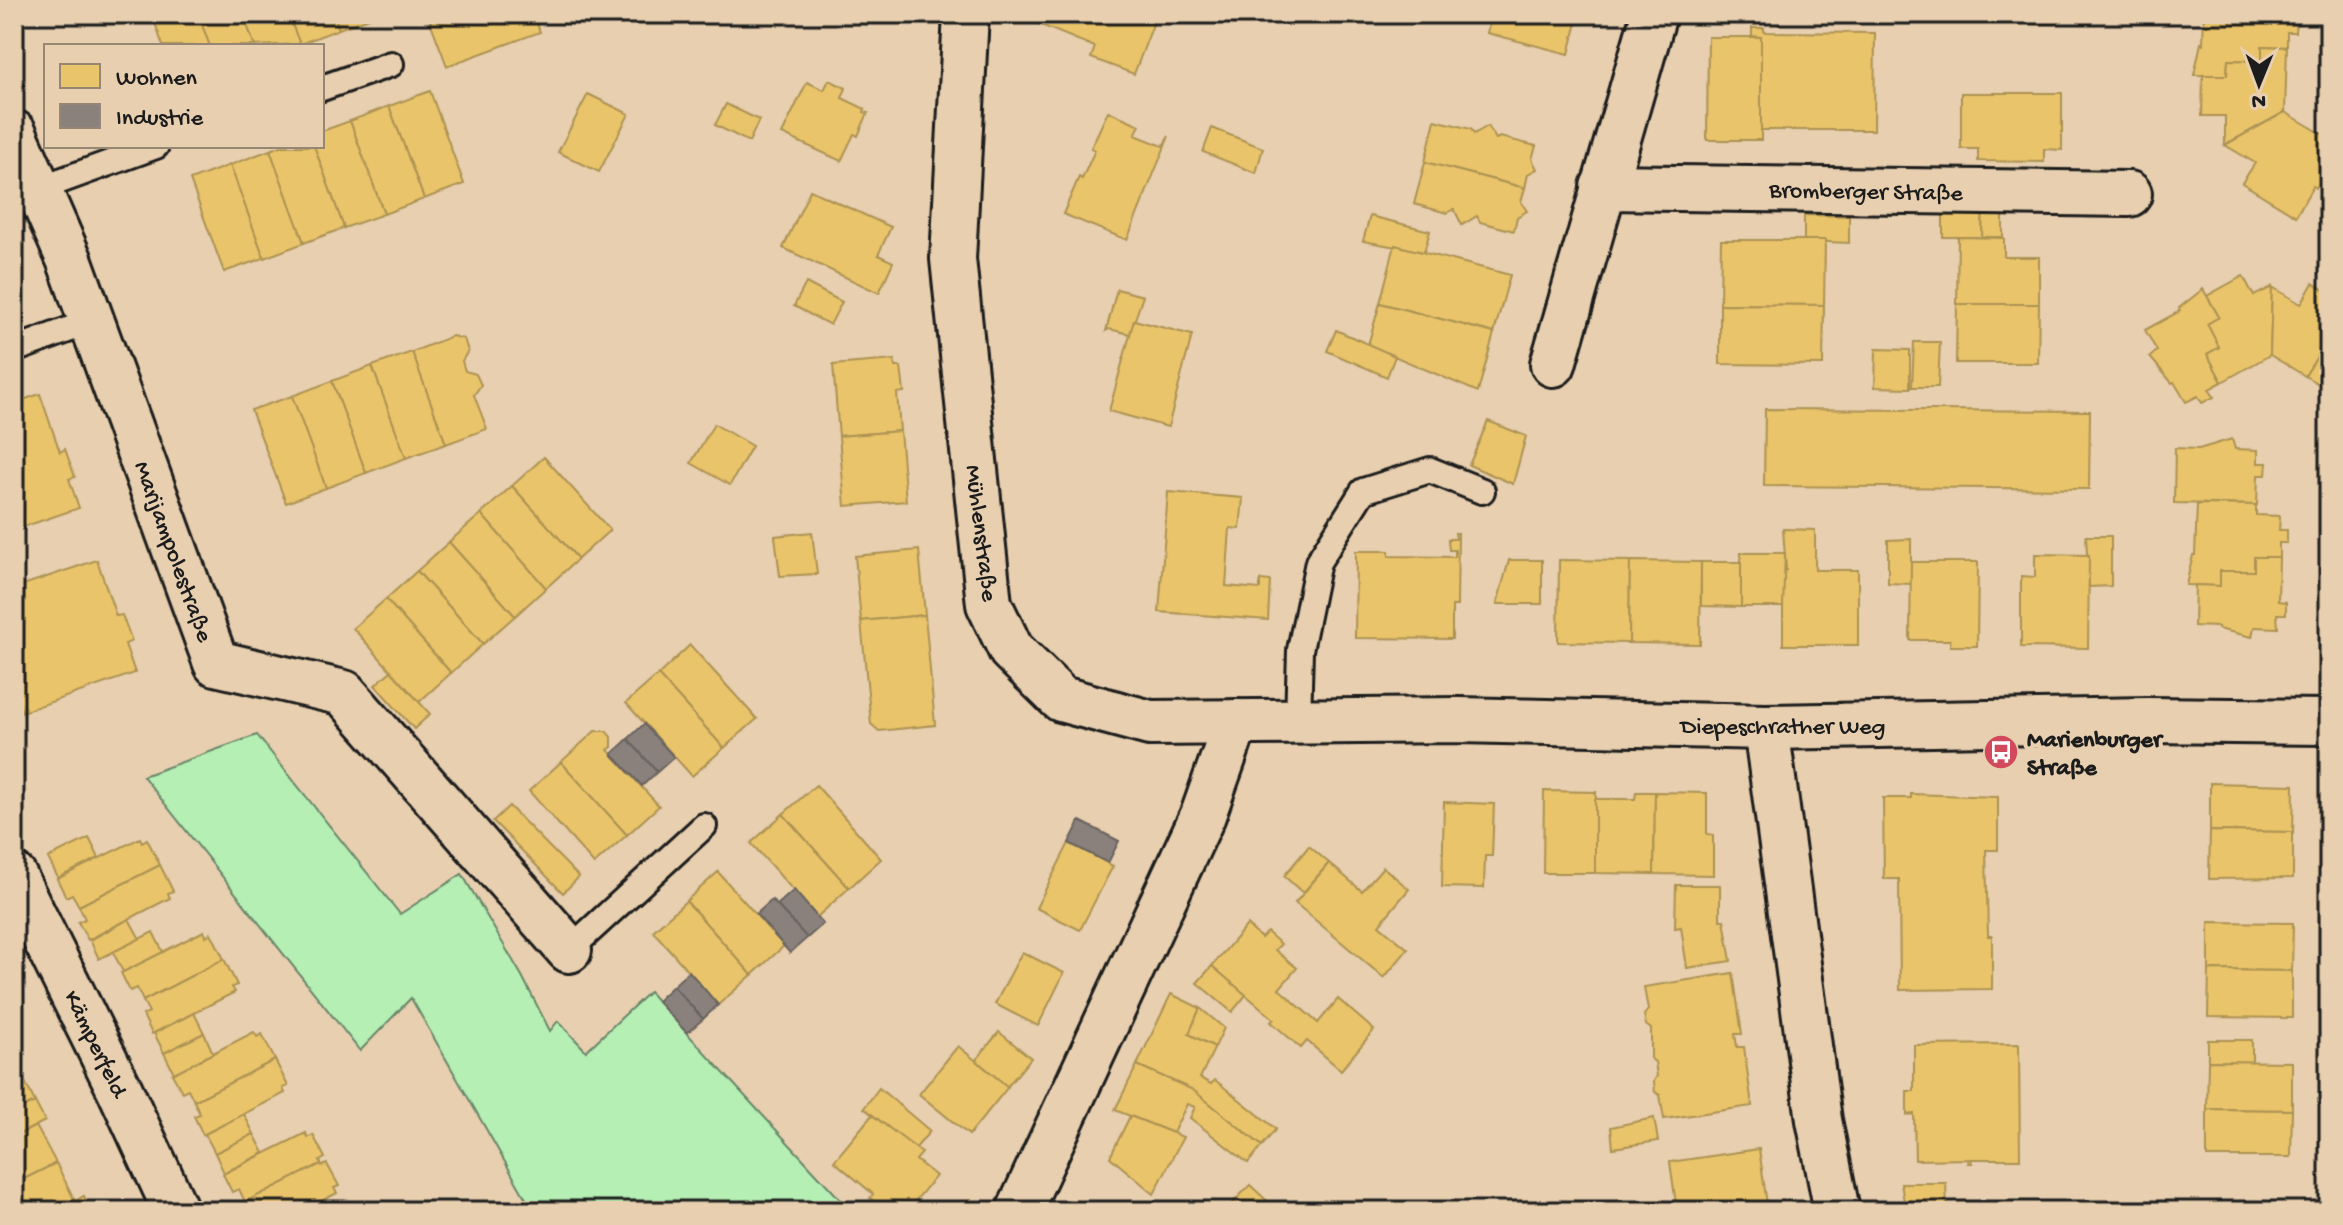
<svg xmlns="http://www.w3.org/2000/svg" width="2343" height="1225" font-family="'Gochi Hand',sans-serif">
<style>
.green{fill:#b5efb4;stroke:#688668;stroke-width:2}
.homes{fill:#e9c46a;stroke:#ac9253;stroke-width:2}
.industry{fill:#8a817c;stroke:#69635f;stroke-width:2}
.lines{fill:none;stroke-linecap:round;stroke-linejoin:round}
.lane-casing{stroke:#1c1c1c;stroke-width:30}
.street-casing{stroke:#1c1c1c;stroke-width:50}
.lane{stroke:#e7cfaf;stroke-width:24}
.street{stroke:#e7cfaf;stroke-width:44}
.labels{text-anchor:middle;stroke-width:8;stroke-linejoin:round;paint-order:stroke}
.street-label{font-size:24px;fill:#1c1c1c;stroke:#e7cfaf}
.poi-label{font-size:24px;font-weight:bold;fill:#1c1c1c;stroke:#e7cfaf;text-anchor:start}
</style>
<rect width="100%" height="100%" fill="#e7cfaf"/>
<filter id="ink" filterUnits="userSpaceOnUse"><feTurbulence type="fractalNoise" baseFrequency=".0125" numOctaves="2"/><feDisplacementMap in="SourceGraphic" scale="16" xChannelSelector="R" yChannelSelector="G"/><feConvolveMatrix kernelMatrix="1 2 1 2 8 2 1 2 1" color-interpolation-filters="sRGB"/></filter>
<g filter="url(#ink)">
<polygon class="green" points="257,735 400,914 462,874 522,976 550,1031 558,1021 586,1051 649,992 851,1211 533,1211 411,998 360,1051 143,776"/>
<g class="homes">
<polygon points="152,14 198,14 210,46 163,46"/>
<polygon points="198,14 243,14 255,46 210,46"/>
<polygon points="243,14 288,14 300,44 255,46"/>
<polygon points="288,14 334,14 339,29 300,44"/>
<polygon points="334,14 380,14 339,29"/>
<polygon points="428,14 449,14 430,21"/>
<polygon points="449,14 533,14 540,32 447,66 430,21"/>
<polygon points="1033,14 1157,14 1134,74 1091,58 1095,47 1031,21"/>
<polygon points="1492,14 1579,14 1569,54 1487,33"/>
<polygon points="1965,14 2055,14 2055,24 1964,23"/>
<polygon points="2204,14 2287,14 2287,19 2296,20 2295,32 2287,32 2287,47 2262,46 2262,61 2228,60 2227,75 2194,75 2201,43 2203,44"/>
<polygon points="1752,28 1764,28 1764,32 1875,33 1874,130 1761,130 1761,37 1752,36"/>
<polygon points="1708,37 1761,37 1761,140 1707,140"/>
<polygon points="2262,46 2287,47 2285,112 2225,145 2225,116 2202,116 2203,75 2227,75 2228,60 2262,61"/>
<polygon points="829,80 846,88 842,98 865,109 864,112 868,113 858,136 854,134 841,161 782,134 807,82 824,90"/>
<polygon points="430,91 464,184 424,199 389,106"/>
<polygon points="1961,93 2062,93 2062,150 2044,149 2044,162 1978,161 1978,149 1961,149"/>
<polygon points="588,94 629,114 599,172 558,152"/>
<polygon points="726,104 759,120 749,142 715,125"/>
<polygon points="389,106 424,199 384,214 350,121"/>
<polygon points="1108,111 1140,125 1135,135 1163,146 1169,136 1127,240 1063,214 1079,177 1082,179 1095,150 1091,148"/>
<polygon points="2285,112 2329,138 2329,170 2316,188 2313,186 2296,216 2242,183 2255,163 2225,145"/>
<polygon points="1435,120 1471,129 1474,134 1488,126 1496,139 1500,137 1536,146 1532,159 1537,169 1528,174 1525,188 1425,162"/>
<polygon points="350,121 384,214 344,228 314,146 322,146 322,131"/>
<polygon points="1212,128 1263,148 1256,173 1203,152"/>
<polygon points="281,146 314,146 344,228 304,243 270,150"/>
<polygon points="270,150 304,243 264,258 230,165"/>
<polygon points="1425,162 1525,188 1521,202 1527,211 1517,217 1514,231 1480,222 1477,216 1462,225 1454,209 1447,213 1414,204"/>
<polygon points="230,165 264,258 224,272 190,180"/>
<polygon points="810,190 891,227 878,255 893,262 879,293 783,248"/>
<polygon points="1943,207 1983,207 1982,237 1943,237"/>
<polygon points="1983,207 2003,207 2003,237 1982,237"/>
<polygon points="1804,215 1849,216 1849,243 1804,241"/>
<polygon points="1370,216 1430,231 1424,252 1363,241"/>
<polygon points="1958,237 2004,238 2004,257 2039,257 2039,304 1957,304"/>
<polygon points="1721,240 1825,240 1824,305 1720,304"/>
<polygon points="1395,245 1510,275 1494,333 1380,303"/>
<polygon points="2243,276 2254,296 2272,287 2270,355 2222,382 2207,354 2219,347 2207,324 2219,317 2207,296"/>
<polygon points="806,283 842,302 830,325 794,306"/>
<polygon points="2313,283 2329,293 2329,353 2322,349 2305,376 2270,355 2272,287 2301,304"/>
<polygon points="1117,289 1143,296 1130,334 1109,329 1106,331"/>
<polygon points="2203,289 2219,317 2207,324 2219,347 2207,354 2222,382 2209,389 2214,397 2202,403 2198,396 2186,402 2174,382 2172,383 2150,357 2157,351 2145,330 2180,311 2179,308"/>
<polygon points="1380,303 1494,333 1478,392 1368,345"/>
<polygon points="1720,304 1824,305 1823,365 1720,364"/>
<polygon points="1957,304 2039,304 2038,363 1956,363"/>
<polygon points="1134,320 1192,335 1168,427 1109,411"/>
<polygon points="1336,330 1395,356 1387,377 1327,351"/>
<polygon points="452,336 464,339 468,351 462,361 465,371 476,374 481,385 474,395 487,429 446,444 412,352"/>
<polygon points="1914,342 1940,342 1938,387 1912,387"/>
<polygon points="1876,349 1910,350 1910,388 1875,387"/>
<polygon points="2322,349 2329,353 2329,390 2305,376"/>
<polygon points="412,352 446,444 406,458 372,366"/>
<polygon points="894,360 895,367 901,367 904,392 897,393 900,431 839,436 833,365"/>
<polygon points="372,366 406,458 366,473 332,381"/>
<polygon points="332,381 366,473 326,488 292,396"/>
<polygon points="40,394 60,452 65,449 75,477 69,479 79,508 14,530 14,403"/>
<polygon points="292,396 326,488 286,503 251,410"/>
<polygon points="1765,409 2090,411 2089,489 1764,486"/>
<polygon points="1488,421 1526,436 1513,484 1469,465"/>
<polygon points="714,424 752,446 730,485 691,463"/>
<polygon points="900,431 906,501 845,506 839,436"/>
<polygon points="2232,439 2235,449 2258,450 2258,463 2267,463 2266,475 2258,475 2257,505 2174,503 2175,448 2199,449"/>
<polygon points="544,457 610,530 578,559 512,486"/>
<polygon points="512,486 578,559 546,588 481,514"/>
<polygon points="1168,492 1243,498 1240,529 1230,528 1226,586 1260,589 1260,580 1270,581 1268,620 1159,612"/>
<polygon points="2197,504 2256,505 2256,515 2280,516 2279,530 2287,530 2287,543 2279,543 2279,557 2254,557 2254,571 2220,571 2220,586 2186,585 2193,555 2195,555"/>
<polygon points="481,514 546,588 515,616 449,542"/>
<polygon points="1783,529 1815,530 1815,570 1858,570 1858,645 1783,645 1783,570 1786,570"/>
<polygon points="812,532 817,574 780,576 775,536"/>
<polygon points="1455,533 1458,533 1457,606 1452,606 1452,639 1355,638 1356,551 1389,551 1389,556 1455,557 1455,550 1449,550 1448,539 1456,539"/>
<polygon points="2086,536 2111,536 2111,586 2089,587"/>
<polygon points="1911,539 1911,584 1888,583 1888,540"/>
<polygon points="449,542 515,616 483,644 417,571"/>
<polygon points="919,550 925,615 861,621 855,556"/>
<polygon points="1741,553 1785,553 1783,607 1741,607"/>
<polygon points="2035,554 2089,555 2088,648 2021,647 2021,576 2035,577"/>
<polygon points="2254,557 2279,557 2278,601 2286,602 2286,614 2277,614 2278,628 2254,627 2252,637 2218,629 2218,627 2194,626 2195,585 2220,586 2220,571 2254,571"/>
<polygon points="97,560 116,616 122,615 132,641 125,644 135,673 22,712 14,687 14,588"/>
<polygon points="1509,560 1542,560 1542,604 1497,604"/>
<polygon points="1559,560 1630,561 1629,643 1558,642"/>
<polygon points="1630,561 1701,562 1700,644 1629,643"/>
<polygon points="1701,562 1741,562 1741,607 1701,606"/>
<polygon points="1911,562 1978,562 1977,646 1950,646 1950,640 1910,640"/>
<polygon points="417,571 483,644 451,673 386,599"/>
<polygon points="386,599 451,673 419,702 353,628"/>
<polygon points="925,615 935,725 879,731 871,724 861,621"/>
<polygon points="690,645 757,719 724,748 658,675"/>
<polygon points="391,671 430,714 414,729 375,685"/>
<polygon points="658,675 724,748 692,776 626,703"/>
<polygon points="595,731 606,731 612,738 612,747 608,750 659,806 627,835 561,762"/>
<polygon points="561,762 627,835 594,864 529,791"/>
<polygon points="2210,783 2294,785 2293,832 2210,831"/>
<polygon points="816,785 881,859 849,888 783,814"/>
<polygon points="1544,791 1596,792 1595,873 1543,873"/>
<polygon points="1636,792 1655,792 1654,874 1595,873 1595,799 1635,799"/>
<polygon points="1655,792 1707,793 1707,834 1713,835 1713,875 1654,874"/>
<polygon points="1911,794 1998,797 1998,850 1986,850 1988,936 1992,936 1992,989 1900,990 1899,879 1884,879 1883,798 1911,798"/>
<polygon points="1444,802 1494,804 1492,856 1485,856 1484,888 1442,887"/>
<polygon points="509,806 579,877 563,893 493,821"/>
<polygon points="783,814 849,888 817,917 751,843"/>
<polygon points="2210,831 2293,832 2293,878 2209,879"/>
<polygon points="89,838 99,858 58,878 48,858"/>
<polygon points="140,838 142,842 147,839 160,865 79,906 72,894 66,897 57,879"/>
<polygon points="1069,843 1113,866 1080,930 1036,908"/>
<polygon points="1309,846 1329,863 1303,893 1284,876"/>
<polygon points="1329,863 1362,891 1383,867 1409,889 1379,925 1408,949 1384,978 1295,903"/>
<polygon points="160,865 173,891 168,893 170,898 88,940 78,922 85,919 79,906"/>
<polygon points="718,872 784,946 752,975 686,901"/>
<polygon points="1676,885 1720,885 1720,920 1724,920 1731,961 1687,968 1681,927 1675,928"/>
<polygon points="686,901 752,975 718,1005 653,931"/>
<polygon points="129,919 140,939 99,959 90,940"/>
<polygon points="2209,922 2293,923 2292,971 2209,970"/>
<polygon points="1247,925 1261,938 1267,932 1281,944 1275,950 1297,968 1279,989 1318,1023 1338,999 1374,1030 1341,1070 1307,1041 1301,1048 1271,1022 1274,1019 1212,966"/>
<polygon points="204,931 206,936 211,933 224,959 143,1001 137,988 130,991 121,973"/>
<polygon points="153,932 163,952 123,972 113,952"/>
<polygon points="1022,952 1064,973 1038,1026 995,1004"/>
<polygon points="224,959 237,985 232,987 235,992 152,1034 143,1015 149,1012 143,1001"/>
<polygon points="1212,966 1246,995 1232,1012 1197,983"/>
<polygon points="2209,970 2292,971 2292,1018 2208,1017"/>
<polygon points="1733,973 1742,1034 1735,1034 1737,1047 1744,1047 1752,1106 1664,1119 1660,1095 1655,1092 1654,1081 1657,1076 1655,1062 1651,1059 1651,1029 1646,1025 1644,1015 1648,1010 1644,987"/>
<polygon points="1171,994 1200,1008 1189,1034 1215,1047 1200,1078 1211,1084 1215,1080 1276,1129 1262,1146 1193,1090 1137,1065"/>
<polygon points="1200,1008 1224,1028 1215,1047 1189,1034"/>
<polygon points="194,1013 204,1033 164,1053 154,1033"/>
<polygon points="254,1032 257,1037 262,1034 275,1060 194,1101 188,1089 182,1092 172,1074"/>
<polygon points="999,1032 1031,1058 1007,1087 976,1060"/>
<polygon points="204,1033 213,1053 174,1073 164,1053"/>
<polygon points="2208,1040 2252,1040 2252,1062 2208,1061"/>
<polygon points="2019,1044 2020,1159 1971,1159 1972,1163 1968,1163 1969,1159 1915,1160 1914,1114 1907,1115 1907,1091 1914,1091 1914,1045"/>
<polygon points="958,1046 1008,1087 969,1135 919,1094"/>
<polygon points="275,1060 288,1086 283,1088 285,1093 203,1135 194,1116 200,1114 194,1101"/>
<polygon points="2208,1061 2292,1062 2292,1110 2207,1109"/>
<polygon points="1137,1065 1193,1090 1262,1146 1248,1163 1190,1118 1195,1107 1187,1104 1173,1133 1115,1110"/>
<polygon points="25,1082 35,1102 14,1112 14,1088"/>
<polygon points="879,1088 930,1131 915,1149 864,1108"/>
<polygon points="35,1102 45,1121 14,1137 14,1112"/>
<polygon points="2207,1109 2292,1110 2291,1157 2207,1157"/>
<polygon points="244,1114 254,1134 215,1153 205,1134"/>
<polygon points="872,1115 922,1153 916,1160 936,1176 907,1211 886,1211 870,1198 873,1194 834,1161"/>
<polygon points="1130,1116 1183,1137 1154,1194 1110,1157"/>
<polygon points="1654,1118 1658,1141 1613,1148 1611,1127"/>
<polygon points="36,1126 56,1163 14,1184 14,1137"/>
<polygon points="306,1133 308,1138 313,1135 325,1158 320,1161 321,1164 245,1202 239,1189 232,1192 223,1174"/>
<polygon points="254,1134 264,1153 224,1173 215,1153"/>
<polygon points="1759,1149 1768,1211 1677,1211 1670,1162"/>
<polygon points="56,1163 75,1201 55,1211 14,1211 14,1184"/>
<polygon points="321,1164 322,1166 327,1164 339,1186 334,1188 337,1193 302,1211 249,1211 245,1202"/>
<polygon points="1901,1183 1946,1183 1947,1208 1905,1208"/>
<polygon points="1250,1185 1278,1211 1225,1211"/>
<polygon points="84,1196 91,1211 55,1211 75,1201"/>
<polygon points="2011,1207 2011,1211 1905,1211 1905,1208"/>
</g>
<g class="industry">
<polygon points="644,724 674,757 657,772 628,739"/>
<polygon points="628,739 657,772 642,786 612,754"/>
<polygon points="1080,821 1119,841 1108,863 1069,843"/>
<polygon points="794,890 823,924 807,938 777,905"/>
<polygon points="772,900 807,938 790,953 756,914"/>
<polygon points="689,971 718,1005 703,1019 673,986"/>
<polygon points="673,986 703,1019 687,1033 657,1001"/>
</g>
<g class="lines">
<g class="lane-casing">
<g id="lane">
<polyline points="322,88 391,64"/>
<polyline points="38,189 156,146"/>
<polyline points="14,350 92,321"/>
<polyline points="1298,721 1300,650 1318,562 1363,491 1430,470 1482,491"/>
<polyline points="569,950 704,826"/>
</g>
</g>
<g class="street-casing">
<g id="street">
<polyline points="966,14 953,259 989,604 1011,650 1061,699 1150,723 1459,720 1766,727 2148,720 2329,722"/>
<polyline points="14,133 69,259 216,663 344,693 569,950"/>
<polyline points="1603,187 2129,194"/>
<polyline points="1553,364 1654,14"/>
<polyline points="1766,727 1819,1120 1837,1211"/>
<polyline points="14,876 120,1090 176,1211"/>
<polyline points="1019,1211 1203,815 1236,722"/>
</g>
</g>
<use href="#lane" class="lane"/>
<use href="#street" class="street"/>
</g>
</g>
<defs>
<g id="bus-disc" transform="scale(1.8)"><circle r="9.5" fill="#d1495b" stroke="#e7cfaf"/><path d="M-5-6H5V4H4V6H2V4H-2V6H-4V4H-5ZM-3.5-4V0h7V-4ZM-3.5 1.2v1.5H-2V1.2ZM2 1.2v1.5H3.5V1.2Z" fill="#fff"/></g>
</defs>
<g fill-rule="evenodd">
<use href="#bus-disc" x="2001" y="752"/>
</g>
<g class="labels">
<g class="street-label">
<text transform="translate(1866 190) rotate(1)" y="8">Bromberger Straße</text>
<text transform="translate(983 533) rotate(83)" y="8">Mühlenstraße</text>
<text transform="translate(175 551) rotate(70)" y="8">Marijampolestraße</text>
<text x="1783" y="733">Diepeschrather Weg</text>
<text transform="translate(97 1043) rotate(64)" y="8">Kämperfeld</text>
</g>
<g class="poi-label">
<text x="2027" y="746">Marienburger<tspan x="2027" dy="28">Straße</tspan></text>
</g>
</g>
<rect width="2343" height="1225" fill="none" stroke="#e7cfaf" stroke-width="48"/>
<rect x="24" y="24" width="2295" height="1177" fill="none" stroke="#1c1c1c" stroke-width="3" filter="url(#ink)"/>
<rect x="44" y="44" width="280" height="104" fill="#e7cfaf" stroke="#968774" stroke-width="2"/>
<rect x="60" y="64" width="40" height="24" fill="#e9c46a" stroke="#968774" stroke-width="2"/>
<text x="116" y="84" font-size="24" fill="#1c1c1c">Wohnen</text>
<rect x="60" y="104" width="40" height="24" fill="#8a817c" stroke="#968774" stroke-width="2"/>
<text x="116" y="124" font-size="24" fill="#1c1c1c">Industrie</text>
<g transform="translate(2259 84) rotate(181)" stroke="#e7cfaf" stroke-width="6" paint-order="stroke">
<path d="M0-6L14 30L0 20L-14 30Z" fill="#1c1c1c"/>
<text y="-12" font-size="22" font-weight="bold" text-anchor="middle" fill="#1c1c1c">N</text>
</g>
</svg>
